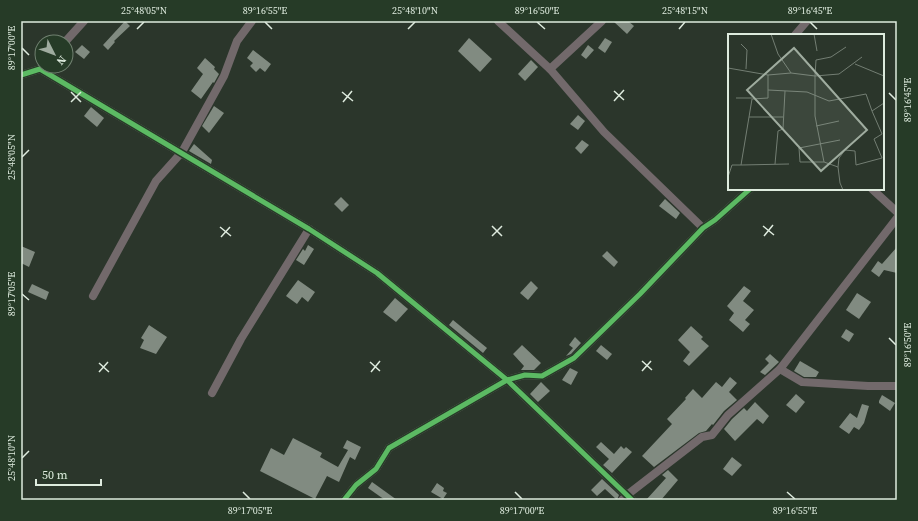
<svg xmlns="http://www.w3.org/2000/svg" width="918" height="521" font-family="'Source Serif 4',serif">
<style>
.building{fill:#818b81}
.lines{fill:none;stroke-linecap:round;stroke-linejoin:round}
.minor{stroke:#72696b;stroke-width:8}
.cycleway-casing{stroke:#263b27;stroke-width:8}
.cycleway{stroke:#5cba63;stroke-width:5}
.ticks{fill:none;stroke:#deebde;stroke-width:1.5}
.inset-road{fill:none;stroke:#737e73;stroke-width:1}
.view{fill:#9fac9f;fill-opacity:0.15;stroke:#9fac9f;stroke-width:2}
.inset-edge{fill:none;stroke:#deebde;stroke-width:2}
.neatline{fill:none;stroke:#deebde;stroke-width:1.5}
.ticks-label{font-size:10px;text-anchor:middle;fill:#deebde}
</style>
<rect width="100%" height="100%" fill="#2b362b"/>
<g class="building">
<polygon points="125,21 130,26 114,41 115,42 108,50 103,45"/>
<polygon points="613,21 628,21 634,26 627,34"/>
<polygon points="469,38 492,59 480,72 458,51"/>
<polygon points="605,38 612,42 605,53 598,48"/>
<polygon points="82,45 90,52 84,59 75,52"/>
<polygon points="588,45 594,50 586,59 581,55"/>
<polygon points="253,50 271,64 265,72 260,68 256,72 250,66 253,63 247,58"/>
<polygon points="205,58 215,67 214,69 219,74 214,83 213,82 201,99 191,91 203,74 197,68"/>
<polygon points="531,60 538,67 525,81 518,74"/>
<polygon points="214,106 224,113 209,133 202,126"/>
<polygon points="91,107 104,118 97,127 84,116"/>
<polygon points="578,115 585,121 578,130 570,124"/>
<polygon points="582,140 589,145 581,154 575,148"/>
<polygon points="194,144 212,160 211,164 189,151"/>
<polygon points="341,197 349,205 342,212 334,204"/>
<polygon points="665,199 680,213 676,219 659,206"/>
<polygon points="308,245 314,249 304,265 296,260 303,249 305,251"/>
<polygon points="21,246 35,252 29,267 21,263"/>
<polygon points="897,247 897,273 884,270 879,277 871,271 878,261 882,264"/>
<polygon points="607,251 618,262 614,267 602,256"/>
<polygon points="298,280 315,292 308,302 302,297 297,304 286,296"/>
<polygon points="531,281 538,288 528,300 520,293"/>
<polygon points="32,284 49,292 46,300 28,292"/>
<polygon points="744,286 751,291 743,301 754,310 745,320 750,324 743,332 729,320 734,313 727,306"/>
<polygon points="857,293 871,302 859,319 846,310"/>
<polygon points="395,298 408,309 396,322 383,312"/>
<polygon points="453,320 487,348 483,353 449,325"/>
<polygon points="149,325 167,337 156,354 140,348 144,340 141,338"/>
<polygon points="691,326 703,337 701,339 709,346 689,366 683,361 690,352 678,340"/>
<polygon points="846,329 854,334 849,342 841,337"/>
<polygon points="575,337 581,343 571,354 566,356 573,348 569,345"/>
<polygon points="522,345 541,363 534,370 521,370 524,366 513,354"/>
<polygon points="601,345 612,354 607,360 596,351"/>
<polygon points="770,354 779,362 765,375 760,372 769,363 765,359"/>
<polygon points="800,361 819,372 816,377 804,377 794,371"/>
<polygon points="570,368 578,372 571,385 562,380"/>
<polygon points="730,377 737,383 729,392 737,400 724,411 713,425 712,424 706,431 699,433 654,467 642,456 672,424 667,419 686,399 685,398 693,389 702,398 716,382 722,387"/>
<polygon points="541,382 550,391 538,402 530,394"/>
<polygon points="796,394 805,402 796,413 786,405"/>
<polygon points="882,395 895,403 890,411 879,403 879,401"/>
<polygon points="755,402 769,416 763,424 757,419 735,441 724,429 732,419 744,408 747,411"/>
<polygon points="862,404 869,406 864,423 859,430 854,427 849,434 839,427 850,413 857,418"/>
<polygon points="293,438 322,453 320,457 338,467 348,450 343,448 347,440 361,447 355,460 350,457 339,482 327,476 315,499 260,471 271,448 284,455"/>
<polygon points="601,442 614,454 621,446 624,449 626,447 632,452 612,473 603,465 609,459 596,447"/>
<polygon points="732,457 742,465 732,476 723,469"/>
<polygon points="668,470 678,480 661,500 646,500 666,478 662,475"/>
<polygon points="602,479 619,495 617,500 605,489 597,496 591,490"/>
<polygon points="372,482 379,487 397,500 385,500 368,488"/>
<polygon points="437,483 444,488 443,491 447,493 443,499 431,492"/>
</g>
<g class="lines">
<g class="minor">
<polyline points="498,21 550,69 604,132 703,228"/>
<polyline points="795,35 807,21"/>
<polyline points="65,42 84,21"/>
<polyline points="550,69 602,21"/>
<polyline points="21,75 40,69 309,229 377,273 507,380 632,500"/>
<polyline points="872,189 897,212"/>
<polyline points="897,218 780,369 802,382 868,386 897,386"/>
<polyline points="93,296 156,181 182,152 224,76 237,41 252,21"/>
<polyline points="212,393 241,339 309,229"/>
<polyline points="344,500 356,485 376,469 389,448 507,380 525,375 542,376 574,358 640,294 703,228 715,220 750,189"/>
<polyline points="622,500 627,495 702,437 712,435 728,415 780,369"/>
</g>
<g class="cycleway-casing">
<g id="cycleway">
<polyline points="21,75 40,69 309,229 377,273 507,380 632,500"/>
<polyline points="344,500 356,485 376,469 389,448 507,380 525,375 542,376 574,358 640,294 703,228 715,220 750,189"/>
</g>
</g>
<use href="#cycleway" class="cycleway"/>
</g>
<path class="ticks" d="M265 22 272 29M537 22 545 29M810 22 817 29M137 29 144 22M408 29 415 22M679 29 685 22M22 48 29 55M614 91 624 100M71 92 81 102M342 92 353 101M889 93 896 100M614 101 624 90M71 102 81 92M343 102 352 91M22 157 29 150M492 226 502 236M763 226 774 235M220 227 231 236M492 236 502 226M764 236 773 225M221 237 230 227M22 294 29 300M889 338 896 345M642 361 652 370M370 362 380 371M99 363 109 372M642 371 651 361M99 372 108 362M371 372 380 361M22 458 29 451M243 492 250 499M515 492 522 499M787 492 795 499"/>
<g transform="translate(728 34)">
<rect width="156" height="156" fill="#2b362b"/>
<path class="inset-road" d="M43 0 50 20 63 39 40 41V56L79 58 101 67 138 60 144 77M86 0 89 17M13 10 19 16 18 35M127 30 156 42M0 34 40 41M63 39 87 42 111 40 134 23M8 64H24M21 83H55M88 92 111 87M96 128H72L71 114 112 106M47 130 50 97 55 95 57 57M13 131 61 130M110 133 96 128 87 82V42L88 26 103 23 118 13M0 143 4 131H13L24 65 40 64V56M115 156 112 149 110 133 111 124 117 116 127 117 128 131 154 124 146 105 154 100 144 77 156 69"/>
<path class="view" d="M66 14 139 96 93 137 19 56Z"/>
<rect width="156" height="156" class="inset-edge"/>
</g>
<rect width="918" height="521" fill="none" stroke="#263b27" stroke-width="44"/>
<g transform="translate(54 54) rotate(132)"><circle r="19" fill="#263b27" stroke="#708170"/>
<path d="M0-3L7 15L0 10L-7 15Z" fill="#9fac9f"/>
<text y="-6" font-size="11" font-weight="bold" text-anchor="middle" fill="#deebde">N</text>
</g>
<path d="M36 479v6h65v-6" fill="none" stroke="#deebde" stroke-width="2"/>
<text x="42" y="479" font-size="12" fill="#deebde" stroke="#263b27" stroke-width="3" paint-order="stroke">50 m</text>
<rect x="22" y="22" width="874" height="477" class="neatline"/>
<g class="ticks-label">
<text x="144" y="14">25°48'05"N</text>
<text x="265" y="14">89°16'55"E</text>
<text x="415" y="14">25°48'10"N</text>
<text x="537" y="14">89°16'50"E</text>
<text x="685" y="14">25°48'15"N</text>
<text x="810" y="14">89°16'45"E</text>
<text transform="translate(11 48) rotate(-90)" y="4">89°17'00"E</text>
<text transform="translate(907 100) rotate(-90)" y="4">89°16'45"E</text>
<text transform="translate(11 157) rotate(-90)" y="4">25°48'05"N</text>
<text transform="translate(11 294) rotate(-90)" y="4">89°17'05"E</text>
<text transform="translate(907 345) rotate(-90)" y="4">89°16'50"E</text>
<text transform="translate(11 458) rotate(-90)" y="4">25°48'10"N</text>
<text x="250" y="514">89°17'05"E</text>
<text x="522" y="514">89°17'00"E</text>
<text x="795" y="514">89°16'55"E</text>
</g>
</svg>
